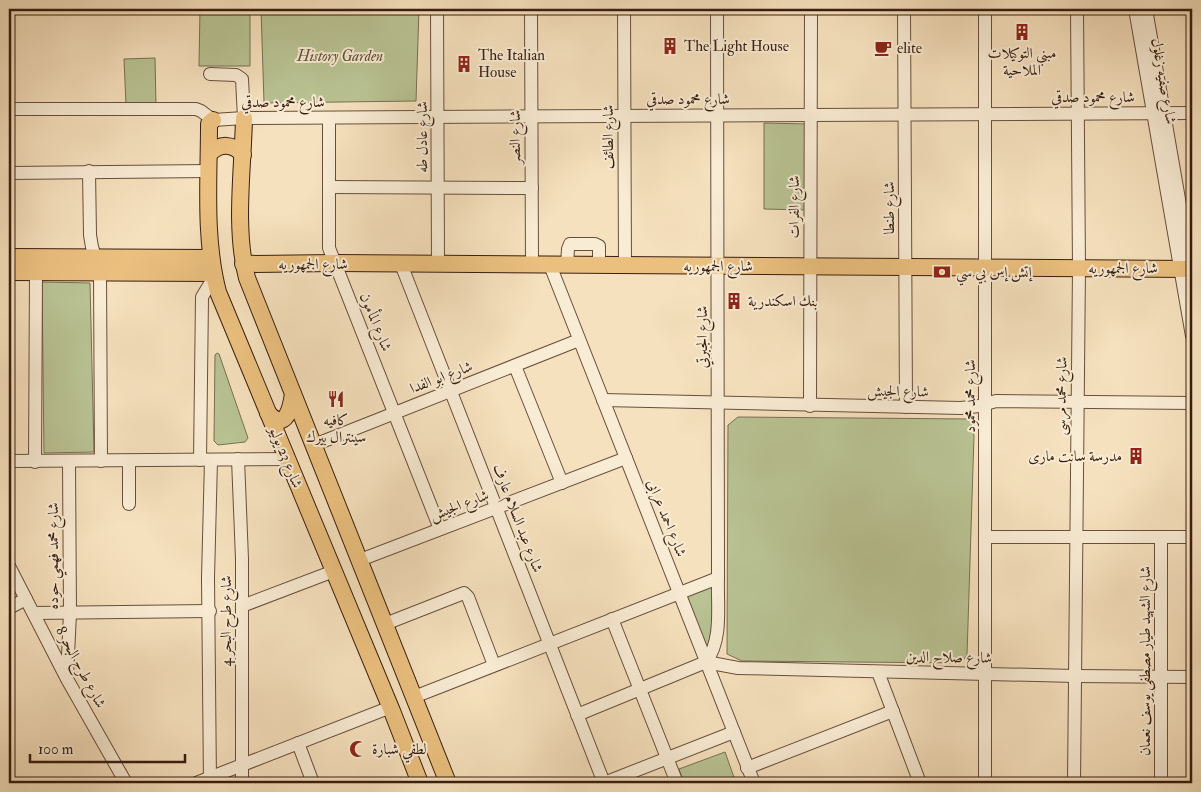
<svg xmlns="http://www.w3.org/2000/svg" width="1201" height="792" font-family="'IM FELL Double Pica',Amiri,serif">
<style>
.green{fill:#b9c394;stroke:#787052}
.lines{fill:none;stroke-linecap:round;stroke-linejoin:round}
.minor-casing{stroke:#684f3c;stroke-width:14}
.major-casing{stroke:#381e10;stroke-width:18}
.minor{stroke:#f9ecd5;stroke-width:12}
.major{stroke:#ebc07f;stroke-width:16}
.labels{text-anchor:middle;stroke-width:4;stroke-linejoin:round;paint-order:stroke}
.poi-label{font-size:15px;fill:#381e10;stroke:#f9ecd5;text-anchor:start}
.park-label{font-size:15px;font-style:italic;fill:#5f5038;stroke:#f9ecd5}
.street-label{font-size:15px;fill:#381e10;stroke:#f9ecd5}
</style>
<rect width="100%" height="100%" fill="#f6e1be"/>
<filter id="stains"><feTurbulence type="fractalNoise" baseFrequency=".004" numOctaves="4"/><feColorMatrix values="0 0 0 0 .2 0 0 0 0 .09 0 0 0 0 .02 0 0 0 .5 -.17"/></filter>
<radialGradient id="worn" r=".72"><stop offset=".6" stop-color="#630" stop-opacity="0"/><stop offset="1" stop-color="#630" stop-opacity=".3"/></radialGradient>
<g class="green">
<polygon points="200,9 250,9 250,66 199,66"/>
<polygon points="261,9 419,9 416,101 264,103"/>
<polygon points="155,58 156,106 126,105 124,59"/>
<polygon points="764,123 807,124 807,210 764,209"/>
<polygon points="42,282 90,283 94,452 44,453"/>
<polygon points="217,353 219,354 248,438 245,442 218,445 214,441 215,355"/>
<polygon points="738,417 971,419 974,436 967,655 961,663 742,661 727,654 728,425"/>
<polygon points="716,582 713,647 705,651 683,594"/>
<polygon points="725,752 736,783 684,783 679,769"/>
</g>
<g class="lines">
<g class="minor-casing">
<g id="minor">
<polyline points="437,9 438,265"/>
<polyline points="531,9 532,265"/>
<polyline points="624,9 625,266"/>
<polyline points="904,9 906,407"/>
<polyline points="985,9 985,783"/>
<polyline points="1135,9 1192,336"/>
<polyline points="1146,9 1192,274"/>
<polyline points="210,74 236,75 242,79 244,118"/>
<polyline points="9,109 196,109 201,111 213,120 244,118 1192,113"/>
<polyline points="329,118 329,248 440,529"/>
<polyline points="89,171 90,235 92,247 100,272 101,461"/>
<polyline points="9,173 209,171"/>
<polyline points="329,187 532,188"/>
<polyline points="401,264 604,783"/>
<polyline points="550,265 754,783"/>
<polyline points="567,265 568,249 570,244 595,244 599,246 599,266"/>
<polyline points="515,366 562,483"/>
<polyline points="603,400 961,408 979,406 996,401 1192,403"/>
<polyline points="810,406 811,9"/>
<polyline points="314,445 579,340"/>
<polyline points="238,459 242,559 242,783"/>
<polyline points="200,460 202,297 214,277"/>
<polyline points="9,461 287,459"/>
<polyline points="129,461 129,504"/>
<polyline points="35,462 36,272"/>
<polyline points="986,537 1192,537"/>
<polyline points="1161,538 1161,783"/>
<polyline points="360,560 626,458"/>
<polyline points="9,566 67,679 126,783"/>
<polyline points="242,606 334,571"/>
<polyline points="9,608 26,599"/>
<polyline points="34,613 210,611"/>
<polyline points="612,619 677,783"/>
<polyline points="385,624 464,593 468,597 494,665"/>
<path d="M706 662C723 639 717 606 718 578L717 9"/>
<polyline points="706,662 738,668 1075,676 1192,677"/>
<polyline points="878,672 920,783"/>
<polyline points="67,677 70,613 69,462"/>
<polyline points="414,697 718,578"/>
<polyline points="577,715 706,662"/>
<polyline points="298,743 313,783"/>
<polyline points="747,768 893,711"/>
<polyline points="196,783 391,707"/>
<polyline points="210,783 208,578 211,460"/>
<polyline points="604,783 734,732"/>
<polyline points="1074,783 1079,268 1077,9"/>
</g>
</g>
<g class="major-casing">
<g id="major">
<path d="M244 118C243 169 234 228 247 278L448 783"/>
<path d="M213 120 209 124C209 180 204 238 218 292L392 711 420 783"/>
<path d="M209 154C220 143 233 143 243 155"/>
<polyline points="9,257 211,258"/>
<polyline points="243,264 335,263 1192,269"/>
<polyline points="9,272 213,273"/>
<path d="M268 413C286 433 291 407 293 394"/>
</g>
</g>
<use href="#minor" class="minor"/>
<use href="#major" class="major"/>
</g>
<defs>
<g id="building-bare" transform="scale(1.35)"><path d="M-4-6H4V6H1V3H-1V6H-4ZM-2.5-4.3h1.7v1.8h-1.7ZM.8-4.3h1.7v1.8H.8ZM-2.5-1h1.7V.8h-1.7ZM.8-1h1.7V.8H.8Z" fill="#8f2418" stroke="#f9ecd5" stroke-width="2.5" paint-order="stroke"/></g>
<g id="cafe-bare" transform="scale(1.35)"><path d="M-5.5-4.5H6V0H3Q3 3.5 0 3.5H-2.5Q-5.5 3.5-5.5 0ZM3-3.2v2h1.7v-2ZM-6 4.5H4V6H-6Z" fill="#8f2418" stroke="#f9ecd5" stroke-width="2.5" paint-order="stroke"/></g>
<g id="bank-bare" transform="scale(1.35)"><path d="M-6-4H6V4H-6ZM0-2.3a2.3 2.3 0 1 0 0 4.6a2.3 2.3 0 1 0 0-4.6Z" fill="#8f2418" stroke="#f9ecd5" stroke-width="2.5" paint-order="stroke"/></g>
<g id="restaurant-bare" transform="scale(1.35)"><path d="M-5-6h1v4h1v-4h1v4h1v-4h1v5L-1.5 .5V6h-2V.5L-5-1ZM5-6V6H3V1.5H1.5Q1.5-4 5-6Z" fill="#8f2418" stroke="#f9ecd5" stroke-width="2.5" paint-order="stroke"/></g>
<g id="mosque-bare" transform="scale(1.35)"><path d="M3.5-4.9A6 6 0 1 0 3.5 4.9A5 5 0 1 1 3.5-4.9Z" fill="#8f2418" stroke="#f9ecd5" stroke-width="2.5" paint-order="stroke"/></g>
</defs>
<g fill-rule="evenodd">
<use href="#building-bare" x="1022" y="32"/>
<use href="#building-bare" x="670" y="46"/>
<use href="#cafe-bare" x="883" y="48"/>
<use href="#building-bare" x="464" y="64"/>
<use href="#bank-bare" x="942" y="272"/>
<use href="#building-bare" x="734" y="301"/>
<use href="#restaurant-bare" x="336" y="399"/>
<use href="#building-bare" x="1136" y="456"/>
<use href="#mosque-bare" x="358" y="749"/>
</g>
<g class="labels">
<g class="poi-label">
<text x="684" y="51">The Light House</text>
<text x="897" y="53">elite</text>
<text x="1022" y="58" text-anchor="middle">مبني التوكيلات<tspan x="1022" dy="17">الملاحية</tspan></text>
<text x="478" y="60">The Italian<tspan x="478" dy="17">House</tspan></text>
<text x="956" y="277">إتش إس بي سي</text>
<text x="748" y="306">بنك اسكندرية</text>
<text x="336" y="425" text-anchor="middle">كافيه<tspan x="336" dy="17">سينترال بيرك</tspan></text>
<text x="1122" y="461" text-anchor="end">مدرسة سانت مارى</text>
<text x="372" y="754">لطفي شبارة</text>
</g>
<g class="park-label">
<text x="340" y="61">History Garden</text>
</g>
<g class="street-label">
<text transform="translate(1164 81) rotate(80)" y="5">شارع صفيه زغلول</text>
<text x="1093" y="102">شارع محمود صدقي</text>
<text x="688" y="104">شارع محمود صدقي</text>
<text x="283" y="107">شارع محمود صدقي</text>
<text transform="translate(422 137) rotate(-90)" y="5">شارع عادل طه</text>
<text transform="translate(515 137) rotate(-90)" y="5">شارع النصر</text>
<text transform="translate(608 137) rotate(-90)" y="5">شارع الطائف</text>
<text transform="translate(794 207) rotate(-90)" y="5">شارع الفرات</text>
<text transform="translate(889 208) rotate(-90)" y="5">شارع طنطا</text>
<text x="313" y="269">شارع الجمهوريه</text>
<text x="718" y="271">شارع الجمهوريه</text>
<text x="1123" y="273">شارع الجمهوريه</text>
<text transform="translate(376 322) rotate(68)" y="5">شارع المأمون</text>
<text transform="translate(702 337) rotate(-90)" y="5">شارع الجبرتي</text>
<text transform="translate(441 377) rotate(-21)" y="5">شارع ابو الفدا</text>
<text transform="translate(898 391) rotate(1)" y="5">شارع الجيش</text>
<text transform="translate(970 396) rotate(-90)" y="5">شارع محمد محمود</text>
<text transform="translate(1061 396) rotate(-89)" y="5">شارع محمد مرسى</text>
<text transform="translate(286 457) rotate(68)" y="5">شارع 23 يوليو</text>
<text transform="translate(459 505) rotate(-21)" y="5">شارع الجيش</text>
<text transform="translate(518 518) rotate(69)" y="5">شارع عبد السلام عارف</text>
<text transform="translate(667 518) rotate(68)" y="5">شارع احمد عرابى</text>
<text transform="translate(53 556) rotate(-90)" y="5">شارع محمد فهمي حوده</text>
<text transform="translate(226 621) rotate(-90)" y="5">شارع طرح البحر 4</text>
<text transform="translate(949 657) rotate(1)" y="5">شارع صلاح الدين</text>
<text transform="translate(1145 661) rotate(-90)" y="5">شارع الشهيد طيار مصطفى يوسف نعمان</text>
<text transform="translate(81 667) rotate(62)" y="5">شارع طرح البحر 8</text>
</g>
</g>
<rect width="1201" height="792" fill="none" stroke="#f6e1be" stroke-width="30"/>
<rect x="10" y="10" width="1181" height="772" fill="none" stroke="#381e10" stroke-width="2.5"/>
<rect x="15" y="15" width="1171" height="762" fill="none" stroke="#381e10"/>
<path d="M30 754v8h155v-8" fill="none" stroke="#381e10" stroke-width="2.5"/>
<text x="38" y="754" font-size="15" fill="#381e10" stroke="#f9ecd5" stroke-width="4" paint-order="stroke">100 m</text>
<rect width="100%" height="100%" filter="url(#stains)"/>
<rect width="100%" height="100%" fill="url(#worn)"/>
</svg>
